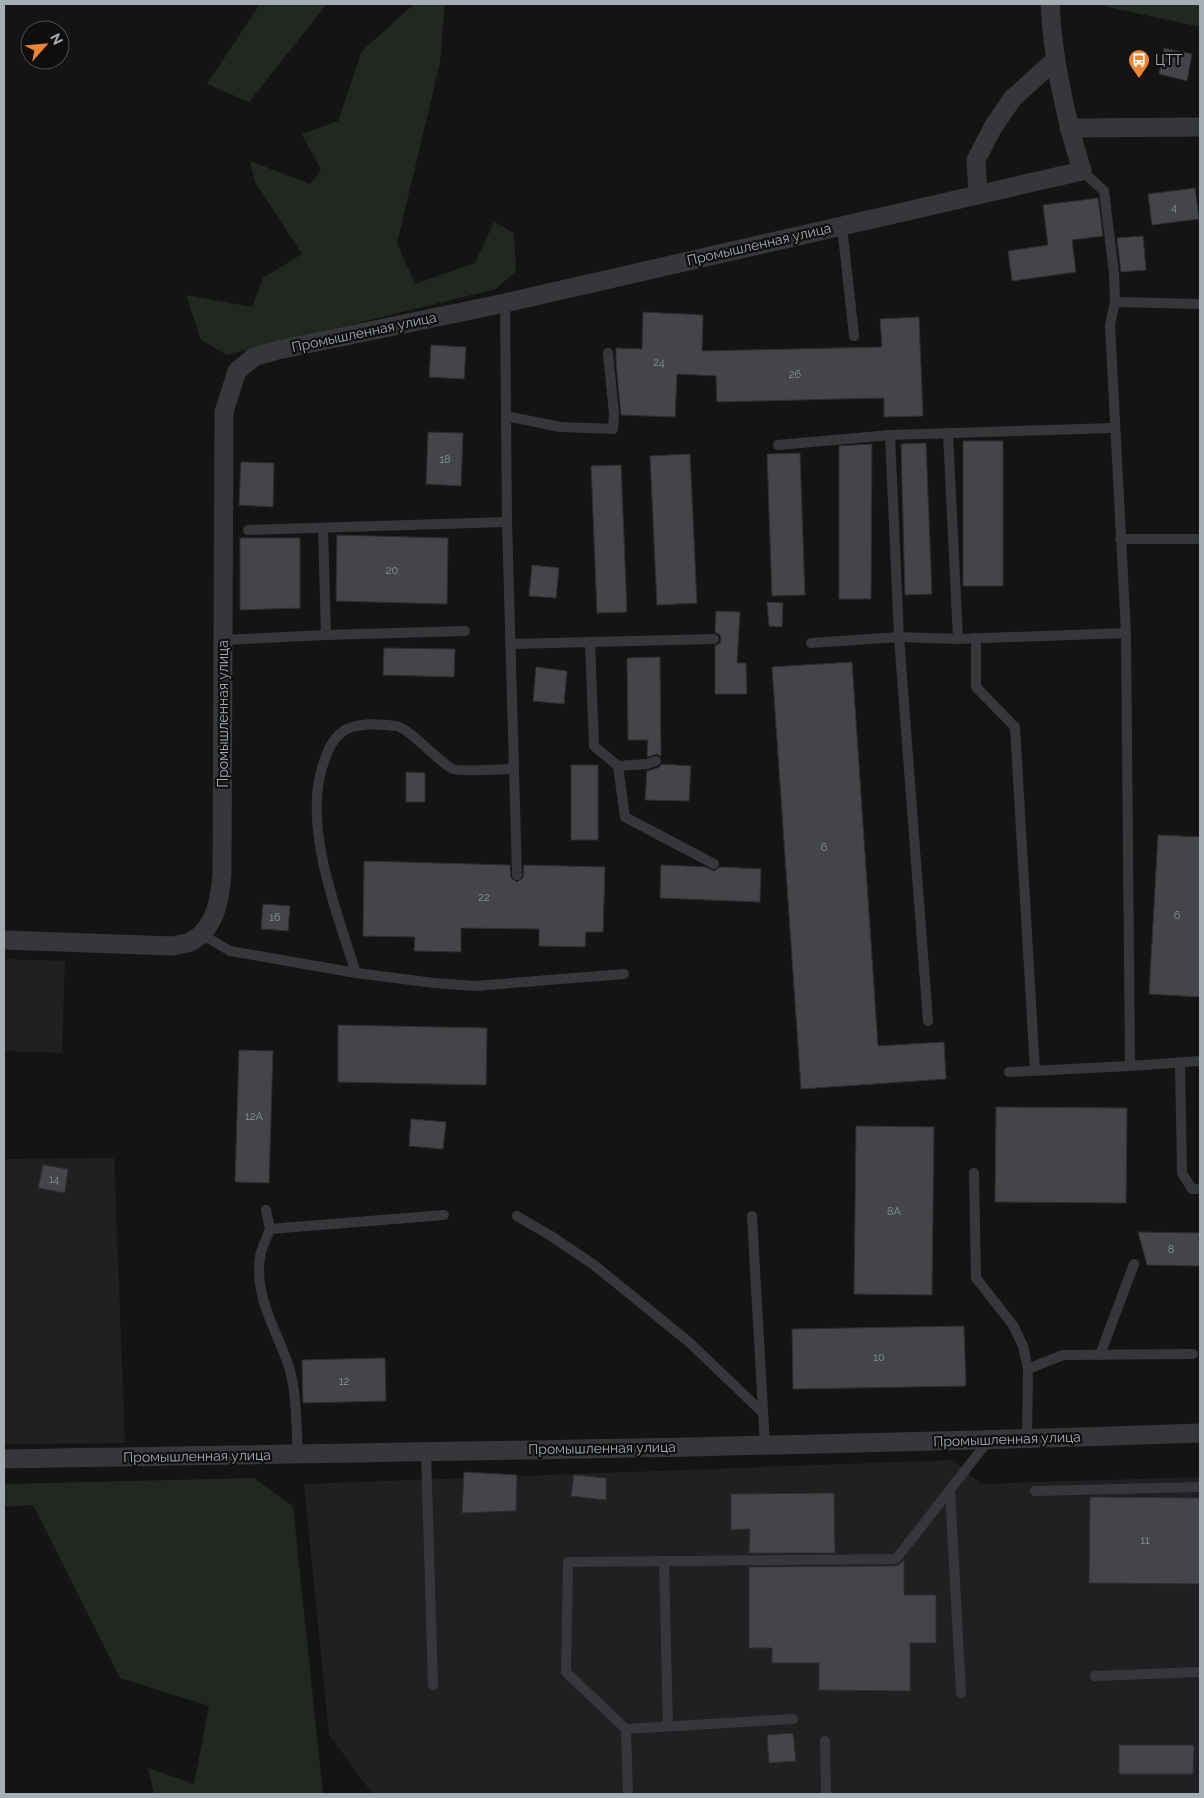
<svg xmlns="http://www.w3.org/2000/svg" width="1204" height="1798" font-family="Raleway,sans-serif">
<style>
.built{fill:#202022}
.green{fill:#202820}
.building{fill:#434548;stroke:#2e2e31}
.lines{fill:none;stroke-linecap:round;stroke-linejoin:round}
.service{stroke:#35373a;stroke-width:10}
.minor{stroke:#35373a;stroke-width:19}
.labels{text-anchor:middle;stroke-width:4.5;stroke-linejoin:round;paint-order:stroke}
.number-label{font-size:11px;fill:#8c949a}
.poi-label{font-size:14px;fill:#a5aeb5;stroke:#0f0f10;text-anchor:start}
.street-label{font-size:14px;fill:#a5aeb5;stroke:#0f0f10}
</style>
<rect width="100%" height="100%" fill="#141415"/>
<g class="built">
<polygon points="4,959 65,961 62,1053 4,1051"/>
<polygon points="114,1158 125,1443 4,1444 4,1159"/>
<polygon points="953,1460 980,1484 1200,1477 1200,1794 373,1794 329,1735 304,1484"/>
</g>
<g class="green">
<polygon points="260,4 327,4 249,102 207,84"/>
<polygon points="414,4 445,4 440,63 397,243 415,284 475,263 494,222 514,233 516,271 496,289 227,355 201,340 186,295 252,307 263,278 302,254 255,182 250,161 310,184 321,170 302,134 338,121 362,51"/>
<polygon points="1094,4 1200,4 1200,27"/>
<polygon points="254,1478 293,1506 323,1794 154,1794 148,1768 194,1784 209,1706 120,1678 33,1505 4,1507 4,1484"/>
</g>
<g class="building">
<polygon points="1164,48 1192,54 1187,81 1159,74"/>
<polygon points="1195,188 1199,219 1152,225 1148,194"/>
<polygon points="1098,198 1103,236 1072,240 1076,272 1012,281 1008,251 1048,245 1043,205"/>
<polygon points="1143,236 1146,270 1121,272 1117,238"/>
<polygon points="643,312 703,315 702,351 882,347 880,319 919,317 923,416 884,417 884,398 717,402 716,376 677,374 675,417 621,415 616,362 616,348 642,349"/>
<polygon points="431,345 466,347 464,379 429,377"/>
<polygon points="428,432 463,433 461,486 426,484"/>
<rect x="963" y="441" width="40" height="145"/>
<polygon points="926,443 932,594 905,595 901,444"/>
<polygon points="872,444 871,599 839,599 839,446"/>
<polygon points="800,453 805,595 772,596 767,454"/>
<polygon points="690,454 697,603 657,605 650,456"/>
<polygon points="241,462 274,463 273,507 239,505"/>
<polygon points="621,465 627,612 597,613 591,466"/>
<polygon points="337,535 448,538 447,604 336,601"/>
<polygon points="240,538 300,538 300,608 240,610"/>
<polygon points="532,565 559,568 556,598 529,596"/>
<polygon points="767,602 783,603 782,627 769,626"/>
<polygon points="716,611 740,612 737,663 746,663 747,694 715,694 715,646 720,643 721,639 720,635 715,632"/>
<polygon points="384,648 455,649 454,677 383,675"/>
<polygon points="660,657 661,756 657,754 647,757 648,740 628,740 627,658"/>
<polygon points="852,662 878,1046 944,1042 946,1079 801,1089 772,667"/>
<polygon points="536,667 567,671 564,704 533,701"/>
<polygon points="662,764 691,766 689,801 645,800 647,771 658,768"/>
<rect x="571" y="765" width="27" height="75"/>
<polygon points="406,772 425,773 425,802 406,802"/>
<polygon points="1158,835 1200,837 1200,997 1149,994"/>
<polygon points="364,861 510,865 511,878 517,882 523,878 524,865 605,867 603,932 586,932 585,947 539,946 539,929 461,928 461,952 414,951 415,937 363,936"/>
<polygon points="661,865 705,867 714,871 720,867 761,869 760,902 660,898"/>
<polygon points="263,904 290,906 288,931 261,929"/>
<polygon points="338,1025 487,1028 486,1085 338,1082"/>
<polygon points="239,1050 273,1051 269,1183 235,1182"/>
<polygon points="996,1107 1127,1108 1126,1203 995,1202"/>
<polygon points="411,1119 446,1122 443,1149 409,1146"/>
<polygon points="856,1126 934,1127 932,1295 854,1294"/>
<polygon points="43,1165 68,1169 65,1193 38,1188"/>
<polygon points="1138,1232 1200,1233 1200,1266 1147,1265"/>
<polygon points="964,1326 966,1386 793,1389 792,1329"/>
<polygon points="385,1358 386,1401 303,1403 302,1360"/>
<polygon points="464,1472 517,1475 516,1511 462,1513"/>
<polygon points="574,1475 606,1478 606,1500 571,1496"/>
<polygon points="834,1493 835,1553 749,1553 750,1529 731,1530 731,1494"/>
<polygon points="1090,1497 1200,1498 1200,1584 1089,1583"/>
<polygon points="904,1560 904,1595 936,1595 936,1643 910,1643 910,1691 819,1690 819,1663 772,1663 772,1648 749,1648 749,1567 896,1566 899,1565"/>
<polygon points="793,1733 796,1761 769,1763 767,1735"/>
<polygon points="1119,1745 1194,1745 1193,1774 1119,1774"/>
</g>
<g class="lines">
<g class="service">
<polyline points="1082,171 1104,191 1114,273 1115,302 1110,325 1126,633"/>
<polyline points="842,226 854,336"/>
<polyline points="1115,302 1200,304"/>
<polyline points="505,303 507,522 517,875"/>
<polyline points="506,416 560,427 613,429 614,414 608,353"/>
<polyline points="948,433 958,639"/>
<polyline points="890,435 899,637 928,1021"/>
<polyline points="778,445 890,435 1114,428"/>
<polyline points="248,530 507,522"/>
<polyline points="1120,539 1200,539"/>
<polyline points="326,635 465,631"/>
<polyline points="976,638 976,687 1015,727 1035,1071"/>
<polyline points="223,640 326,635 323,528"/>
<polyline points="590,642 594,746 618,766 625,817 714,864"/>
<polyline points="811,643 899,637 958,639 1126,633 1130,1066 1200,1061"/>
<polyline points="510,644 714,639"/>
<polyline points="618,766 647,764 656,761"/>
<path d="M201 934 230 951 356 973C337 912 300 821 325 759 329 747 335 735 347 729 360 723 382 724 396 726 409 727 439 763 453 769 460 772 504 769 514 769"/>
<polyline points="356,973 434,983 475,986 624,974"/>
<polyline points="1180,1063 1182,1173 1192,1189 1200,1189"/>
<polyline points="1009,1072 1130,1066"/>
<polyline points="974,1173 976,1278 1013,1325 1023,1346 1028,1369 1027,1439"/>
<polyline points="266,1210 270,1229"/>
<polyline points="517,1216 551,1236 594,1265 689,1342 763,1413"/>
<polyline points="752,1216 765,1446"/>
<polyline points="1100,1355 1134,1264"/>
<polyline points="1028,1369 1063,1355 1193,1354"/>
<polyline points="426,1451 433,1685"/>
<path d="M298 1454C296 1425 297 1394 289 1367 277 1330 254 1298 260 1257 261 1248 267 1238 270 1229L444 1215"/>
<polyline points="950,1490 961,1693"/>
<polyline points="1035,1491 1200,1487"/>
<polyline points="664,1561 668,1726"/>
<polyline points="1095,1676 1200,1672"/>
<polyline points="626,1729 793,1719"/>
<polyline points="825,1741 826,1794"/>
<polyline points="628,1794 626,1729 566,1672 568,1562 896,1559 988,1441"/>
</g>
<g class="minor">
<polyline points="1069,128 1200,127"/>
<polyline points="978,195 976,160 993,127 1013,98 1055,60"/>
<path d="M4 940 173 946C179 944 187 944 192 941 216 927 220 899 222 874L224 412 237 371 254 357 278 350 505 303 1082 171C1065 116 1053 61 1050 4"/>
<path d="M4 1459C403 1452 802 1447 1200 1433"/>
</g>
</g>
<defs>
<g id="bus-pin" transform="scale(1.125)"><path d="M0 17L-7.5 6A9.5 9.5 0 1 1 7.5 6Z" fill="#ee8432" stroke="#0f0f10"/><path d="M-5-6H5V4H4V6H2V4H-2V6H-4V4H-5ZM-3.5-4V0h7V-4ZM-3.5 1.2v1.5H-2V1.2ZM2 1.2v1.5H3.5V1.2Z" fill="#fff"/></g>
</defs>
<g fill-rule="evenodd">
<use href="#bus-pin" x="1139" y="60"/>
</g>
<g class="labels">
<g class="number-label">
<text x="1174" y="211">4</text>
<text x="659" y="366">24</text>
<text x="795" y="378">26</text>
<text x="445" y="463">18</text>
<text x="392" y="574">20</text>
<text x="824" y="851">6</text>
<text x="484" y="901">22</text>
<text x="1177" y="919">6</text>
<text x="275" y="921">16</text>
<text x="254" y="1120">12А</text>
<text x="54" y="1183">14</text>
<text x="894" y="1215">8А</text>
<text x="1171" y="1253">8</text>
<text x="879" y="1361">10</text>
<text x="344" y="1385">12</text>
<text x="1145" y="1544">11</text>
</g>
<g class="poi-label">
<text x="1155" y="65">ЦТТ</text>
</g>
<g class="street-label">
<text transform="translate(759 244) rotate(-13)" y="5">Промышленная улица</text>
<text transform="translate(364 332) rotate(-12)" y="5">Промышленная улица</text>
<text transform="translate(223 714) rotate(-90)" y="5">Промышленная улица</text>
<text transform="translate(1007 1439) rotate(-2)" y="5">Промышленная улица</text>
<text transform="translate(602 1448) rotate(-1)" y="5">Промышленная улица</text>
<text transform="translate(197 1456) rotate(-1)" y="5">Промышленная улица</text>
</g>
</g>
<rect width="1204" height="1798" fill="none" stroke="#a5aeb5" stroke-width="10"/>
<g transform="translate(45 45) rotate(63)"><circle r="24" fill="#0f0f10" stroke="#4b4f52"/>
<path d="M0-4L9 19L0 12L-9 19Z" fill="#ee8432"/>
<text y="-8" font-size="14" font-weight="bold" text-anchor="middle" fill="#a5aeb5">N</text>
</g>
</svg>
